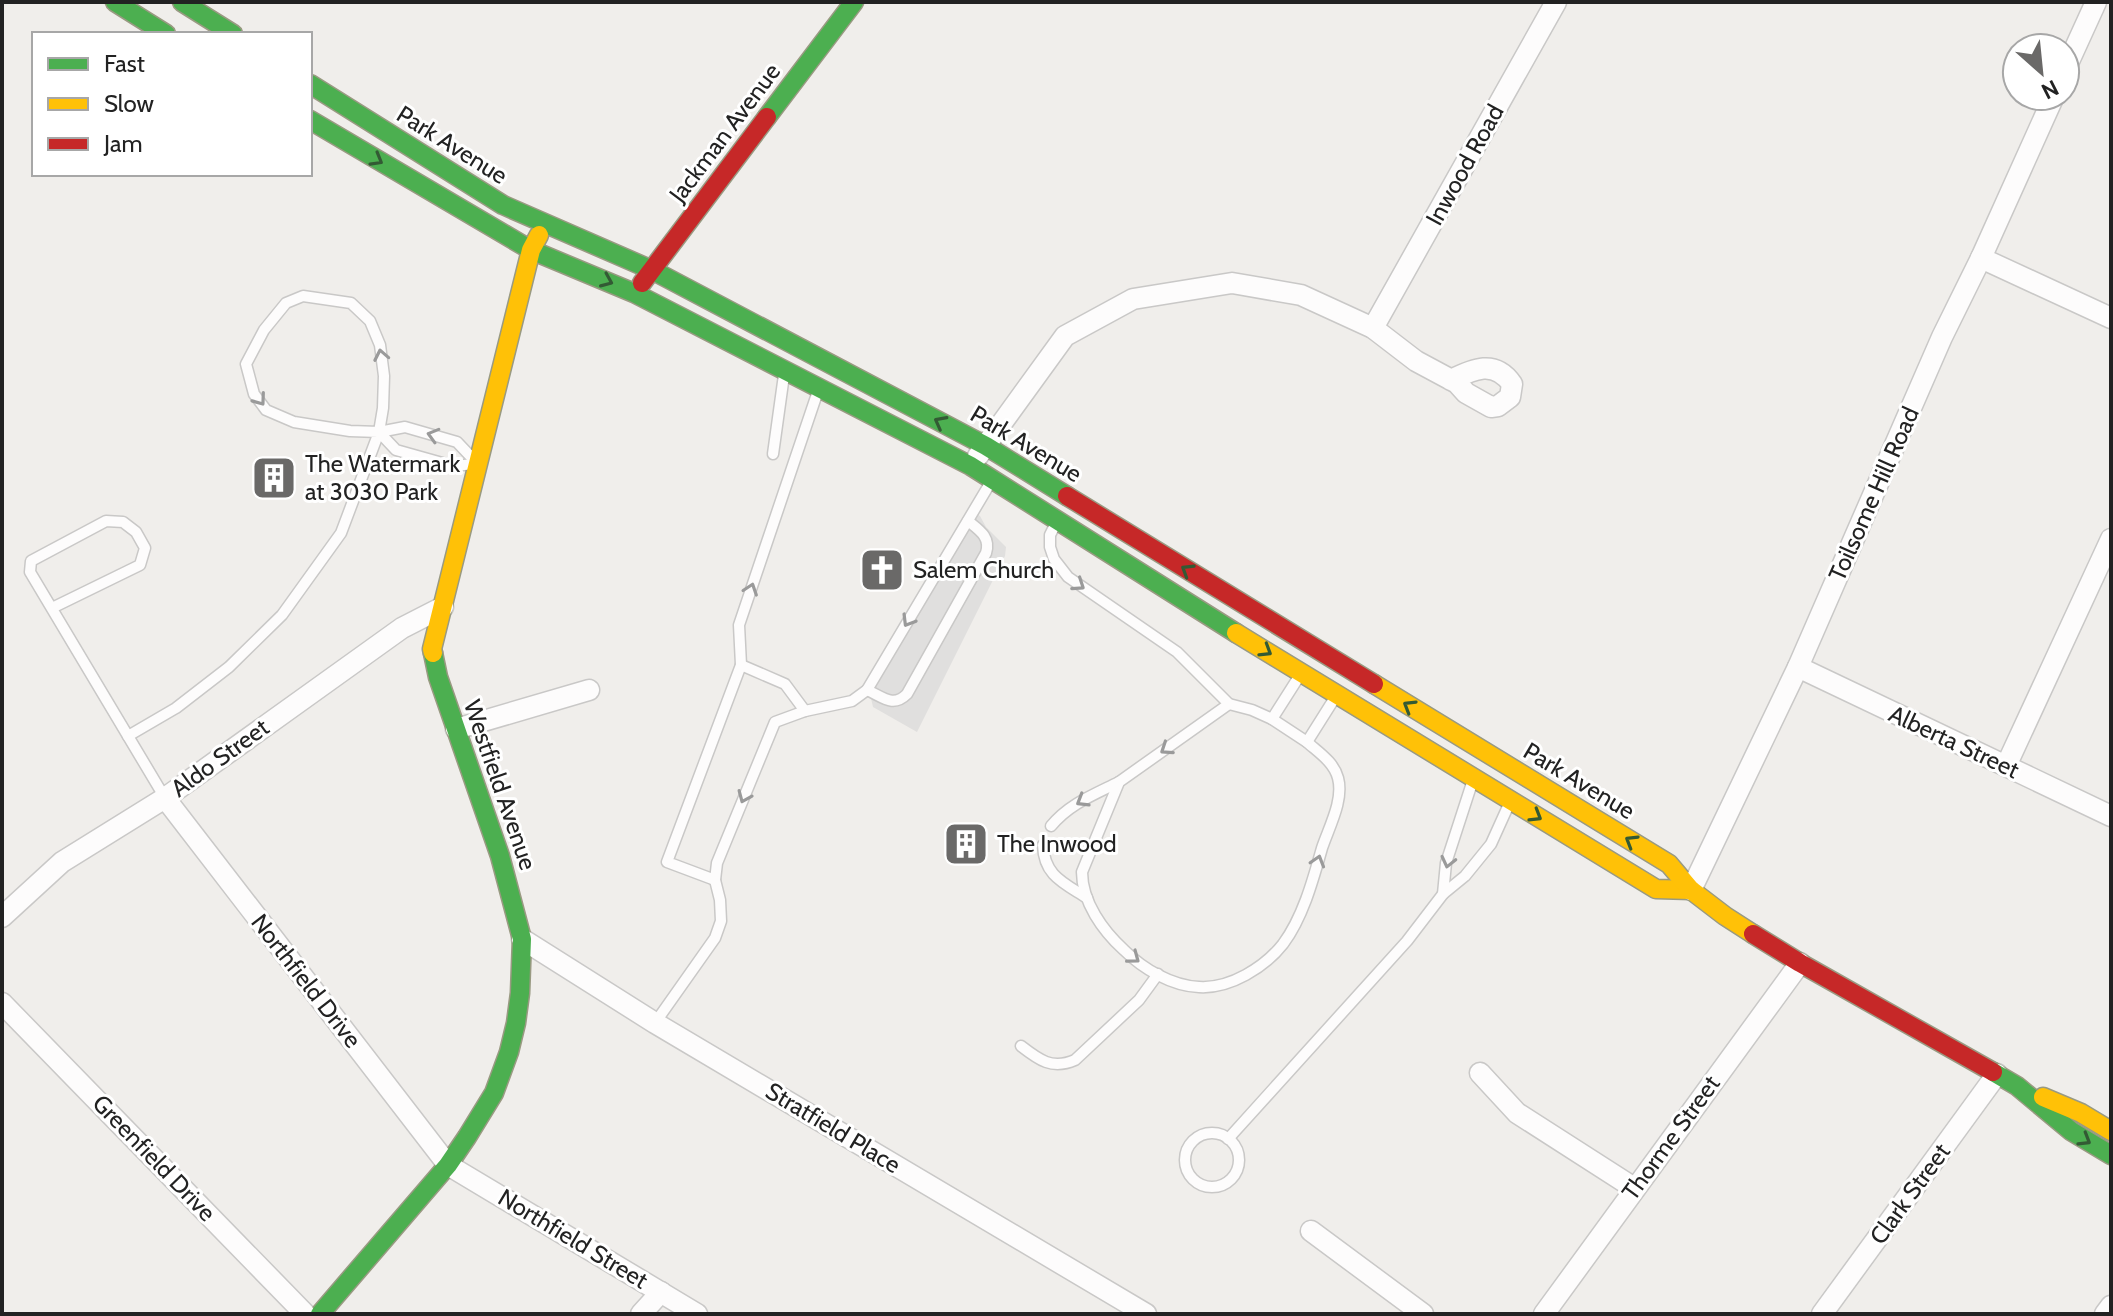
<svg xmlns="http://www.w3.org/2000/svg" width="2113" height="1316" font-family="Cabin,sans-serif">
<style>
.parking{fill:#e0dfde}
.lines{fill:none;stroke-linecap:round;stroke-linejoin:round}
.lane-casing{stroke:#c9c8c7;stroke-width:13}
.street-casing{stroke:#c9c8c7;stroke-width:23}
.fast-casing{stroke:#999a82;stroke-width:21}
.slow-casing{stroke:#999a82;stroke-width:21}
.jam-casing{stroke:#999a82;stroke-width:21}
.lane{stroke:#fdfcfc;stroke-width:10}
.street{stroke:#fdfcfc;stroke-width:20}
.fast{stroke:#4caf50;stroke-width:18}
.slow{stroke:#ffc107;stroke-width:18}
.jam{stroke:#c62828;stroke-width:18}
.oneway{stroke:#335a34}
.oneway2{stroke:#9a9a9a}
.labels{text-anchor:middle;stroke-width:6;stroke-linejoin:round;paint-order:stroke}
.street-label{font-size:24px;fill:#222;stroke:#fff}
.poi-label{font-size:24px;fill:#222;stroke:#fff;text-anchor:start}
</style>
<rect width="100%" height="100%" fill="#f0eeeb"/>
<polygon class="parking" points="969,509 980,516 986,527 1006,547 1005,556 917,732 873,707 867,681"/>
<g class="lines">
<g class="lane-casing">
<g id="lane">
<polyline points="379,432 396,450 453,466 475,464"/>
<polyline points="773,454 784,375"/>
<polyline points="1057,521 1050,535 1050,547 1054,559 1068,577 1177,652 1229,704 1252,710 1272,719"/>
<polyline points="52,608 140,565 145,548 136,532 123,522 106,521 31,561 30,572 165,798"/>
<polyline points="741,665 739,625 819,388"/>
<polyline points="1300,675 1272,719 1307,742 1336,696"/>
<path d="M867 690C883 697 893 708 907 694L986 553C991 537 979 530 968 521"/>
<path d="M1229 704 1119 782 1082 872C1082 902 1103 931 1124 950 1143 969 1172 986 1199 987 1230 989 1265 967 1283 944 1303 917 1313 880 1322 848 1329 827 1344 800 1338 778 1334 762 1318 752 1307 742"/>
<polyline points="128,736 176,708 229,667 282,615 341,533 379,432 383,408 384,376 380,345 370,321 351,303 303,296 286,303 264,330 246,364 254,394 266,410 294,422 350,431 379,432 405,427 457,442 474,460"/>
<path d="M1051 826C1069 804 1093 795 1119 782"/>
<path d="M1043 845C1044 876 1064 883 1087 898"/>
<polyline points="715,880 667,862 741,665 785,684 805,711"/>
<polyline points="1443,894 1446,863 1473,780"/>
<polyline points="655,1023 715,938 721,921 720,900 715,880 717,863 775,722 805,711 852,701 867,690 992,480"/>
<path d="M1021 1046C1039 1060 1052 1070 1075 1060L1139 1000 1158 974"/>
<circle cx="1212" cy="1160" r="27"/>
<polyline points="1228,1139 1407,941 1443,894 1465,876 1491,844 1510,802"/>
</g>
</g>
<g class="street-casing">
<g id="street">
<polyline points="2065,70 2096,2"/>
<polyline points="1981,258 2111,318"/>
<polyline points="1373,328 1556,2"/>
<path d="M978 456 1065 336 1133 299 1232 283 1301 295 1373 328 1416 361 1457 383 1466 393 1491 407 1498 406 1510 397 1512 384C1495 359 1473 369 1451 380"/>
<polyline points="1798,667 2111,816"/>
<polyline points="456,729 589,690"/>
<polyline points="2006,766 2111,539"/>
<polyline points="165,798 448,1165 697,1314"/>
<polyline points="1691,890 1798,667 1942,337 1981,258 2054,96"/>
<polyline points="2,917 62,862 165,798 402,628 443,607"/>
<polyline points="522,939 655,1023 1146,1314"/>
<polyline points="2,1003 305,1314"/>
<polyline points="1480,1073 1517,1113 1634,1188"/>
<polyline points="1311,1231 1423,1314"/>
<polyline points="641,1314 661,1292"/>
<polyline points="1544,1314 1800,963"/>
<polyline points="1822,1314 1997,1074"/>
<polyline points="2105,1314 2111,1306"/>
</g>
</g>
<g class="fast-casing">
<g id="fast">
<polyline points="115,2 166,34"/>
<polyline points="182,2 233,34"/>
<polyline points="310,84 503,205 652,270 986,446 1067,496"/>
<polyline points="767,117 854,2"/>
<polyline points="310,120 531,250 634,293 971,466 1236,633"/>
<polyline points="1993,1072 2017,1086 2071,1131 2111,1155"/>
<polyline points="320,1314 448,1165 467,1137 494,1093 509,1052 516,1023 520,993 522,939 500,856 438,677 433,653"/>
</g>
</g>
<g class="slow-casing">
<g id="slow">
<polyline points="1236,633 1656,889 1691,890"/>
<polyline points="433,653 432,649 531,250 539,235"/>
<polyline points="1374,684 1669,864 1691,890 1725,916 1753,934"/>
<polyline points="2043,1097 2081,1113 2111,1131"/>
</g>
</g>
<g class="jam-casing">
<g id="jam">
<polyline points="642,283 767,117"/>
<polyline points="1067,496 1374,684"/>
<polyline points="1753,934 1800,963 1993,1072"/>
</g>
</g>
<use href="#lane" class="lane"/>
<use href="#street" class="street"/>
<use href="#fast" class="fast"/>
<use href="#slow" class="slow"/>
<use href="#jam" class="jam"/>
</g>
<defs><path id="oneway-chevron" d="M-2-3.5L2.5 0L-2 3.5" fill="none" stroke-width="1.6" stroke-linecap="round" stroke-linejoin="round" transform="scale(2)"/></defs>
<g class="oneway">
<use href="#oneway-chevron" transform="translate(377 160) rotate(30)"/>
<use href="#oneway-chevron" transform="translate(607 281) rotate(23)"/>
<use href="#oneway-chevron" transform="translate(940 422) rotate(-152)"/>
<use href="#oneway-chevron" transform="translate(1187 570) rotate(-148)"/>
<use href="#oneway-chevron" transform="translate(1266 651) rotate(32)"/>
<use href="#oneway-chevron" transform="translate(1409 706) rotate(-149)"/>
<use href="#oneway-chevron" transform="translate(1536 816) rotate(31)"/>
<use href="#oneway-chevron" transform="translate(1631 841) rotate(-149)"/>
<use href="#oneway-chevron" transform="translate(2085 1140) rotate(31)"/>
</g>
<g class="oneway2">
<use href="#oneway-chevron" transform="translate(381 355) rotate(-101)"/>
<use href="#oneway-chevron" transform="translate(260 400) rotate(54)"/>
<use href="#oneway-chevron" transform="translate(433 435) rotate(-164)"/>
<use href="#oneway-chevron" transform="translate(1079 585) rotate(34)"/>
<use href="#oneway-chevron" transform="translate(751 589) rotate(-71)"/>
<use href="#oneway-chevron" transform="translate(908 621) rotate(121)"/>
<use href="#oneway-chevron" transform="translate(1166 749) rotate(146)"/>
<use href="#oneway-chevron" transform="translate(744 797) rotate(113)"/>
<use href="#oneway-chevron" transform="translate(1082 801) rotate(149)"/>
<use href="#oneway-chevron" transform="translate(1318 861) rotate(-73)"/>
<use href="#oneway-chevron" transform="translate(1448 862) rotate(103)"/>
<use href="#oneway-chevron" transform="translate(1134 958) rotate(37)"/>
</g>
<defs>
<g id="building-square" transform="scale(2.3)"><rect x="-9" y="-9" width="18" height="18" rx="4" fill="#6a6968" stroke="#fff"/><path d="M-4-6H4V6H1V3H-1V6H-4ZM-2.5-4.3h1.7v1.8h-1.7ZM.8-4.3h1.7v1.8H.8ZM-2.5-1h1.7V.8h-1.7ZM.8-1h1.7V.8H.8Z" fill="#fff"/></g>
<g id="church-square" transform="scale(2.3)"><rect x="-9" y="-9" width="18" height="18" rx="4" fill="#6a6968" stroke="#fff"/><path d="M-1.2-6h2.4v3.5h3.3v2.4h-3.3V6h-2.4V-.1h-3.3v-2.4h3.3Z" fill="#fff"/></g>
</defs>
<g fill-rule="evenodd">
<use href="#building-square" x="274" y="478"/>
<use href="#church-square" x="882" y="570"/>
<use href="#building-square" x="966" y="844"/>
</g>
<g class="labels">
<g class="street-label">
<text transform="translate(725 133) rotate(-53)" y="8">Jackman Avenue</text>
<text transform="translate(452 145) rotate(32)" y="8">Park Avenue</text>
<text transform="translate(1465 165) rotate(-61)" y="8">Inwood Road</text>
<text transform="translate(1026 444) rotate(31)" y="8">Park Avenue</text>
<text transform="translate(1874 494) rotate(-66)" y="8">Toilsome Hill Road</text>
<text transform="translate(1954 742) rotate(25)" y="8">Alberta Street</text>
<text transform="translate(220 758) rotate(-36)" y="8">Aldo Street</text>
<text transform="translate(1579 781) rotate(31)" y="8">Park Avenue</text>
<text transform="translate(500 785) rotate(71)" y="8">Westfield Avenue</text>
<text transform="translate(306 981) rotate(52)" y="8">Northfield Drive</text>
<text transform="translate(833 1128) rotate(31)" y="8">Stratfield Place</text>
<text transform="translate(1671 1138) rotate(-54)" y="8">Thorme Street</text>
<text transform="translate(154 1158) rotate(46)" y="8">Greenfield Drive</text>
<text transform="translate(1910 1194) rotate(-54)" y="8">Clark Street</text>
<text transform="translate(573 1239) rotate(31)" y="8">Northfield Street</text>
</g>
<g class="poi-label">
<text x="305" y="472">The Watermark<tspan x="305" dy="28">at 3030 Park</tspan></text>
<text x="913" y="578">Salem Church</text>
<text x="997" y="852">The Inwood</text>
</g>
</g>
<rect width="2113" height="1316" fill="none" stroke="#222222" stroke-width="8"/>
<rect x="32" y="32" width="280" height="144" fill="#ffffff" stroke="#a7a7a7" stroke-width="2"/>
<rect x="48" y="58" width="40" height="12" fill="#4caf50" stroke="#a7a7a7" stroke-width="2"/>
<text x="104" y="72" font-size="24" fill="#222222">Fast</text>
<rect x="48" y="98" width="40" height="12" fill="#ffc107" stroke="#a7a7a7" stroke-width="2"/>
<text x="104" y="112" font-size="24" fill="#222222">Slow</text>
<rect x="48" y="138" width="40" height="12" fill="#c62828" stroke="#a7a7a7" stroke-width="2"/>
<text x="104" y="152" font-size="24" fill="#222222">Jam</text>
<g transform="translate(2041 72) rotate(153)"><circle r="38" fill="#ffffff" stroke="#a7a7a7" stroke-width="2"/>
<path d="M0-6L14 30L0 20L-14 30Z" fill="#6a6968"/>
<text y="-12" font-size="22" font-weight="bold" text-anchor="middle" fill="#222222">N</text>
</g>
</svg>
